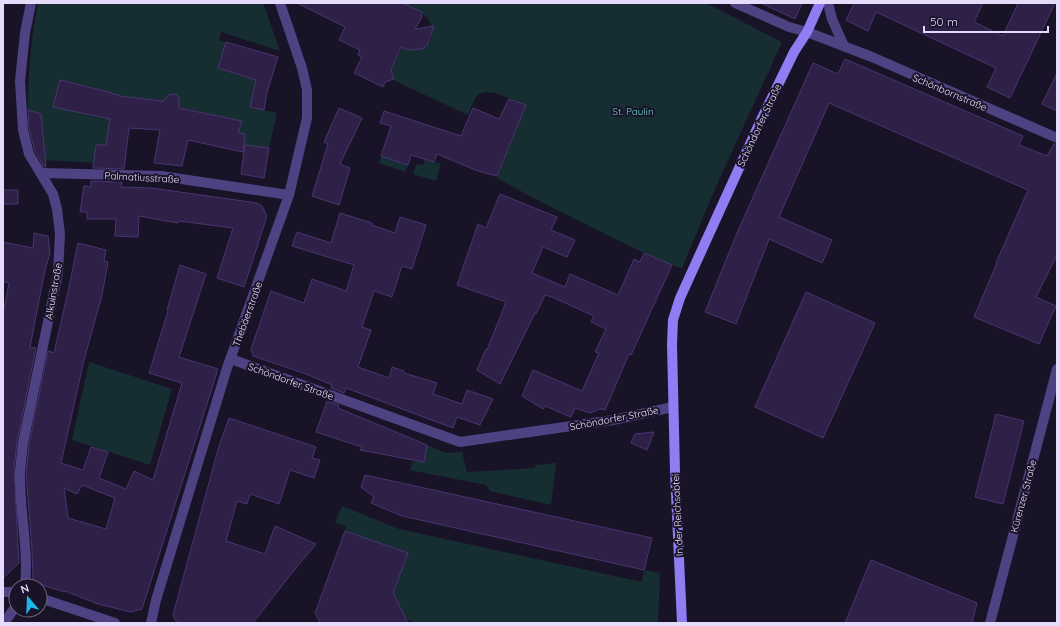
<svg xmlns="http://www.w3.org/2000/svg" width="1060" height="626" font-family="Quicksand,sans-serif">
<style>
.green{fill:#162e31}
.building{fill:#2e2047;stroke:#493571;fill-rule:evenodd}
.lines{fill:none;stroke-linecap:round;stroke-linejoin:round}
.street{stroke:#4e4282;stroke-width:10}
.secondary{stroke:#907cf3;stroke-width:10}
.labels{text-anchor:middle;stroke-width:4;stroke-linejoin:round;paint-order:stroke}
.street-label{font-size:10px;fill:#e5dcfc;stroke:#191328}
.park-label{font-size:10px;fill:#6ed6cb;stroke:#191328}
</style>
<rect width="100%" height="100%" fill="#191328"/>
<g class="green">
<path d="M38 3H263L280 51 221 32 219 40 226 43 218 68 270 84 266 97 253 94 250 107 277 113 269 148 244 145 245 134 238 133 241 121 178 107 179 99 174 94 169 95 166 101 119 96V95L112 94V93L60 80 54 107 107 119 109 108 113 140 107 139 106 145H96L94 163 45 160 41 114 28 110C28 72 31 40 38 3Z"/>
<path d="M400 3H706L782 42 715 189 682 268C657 261 633 247 609 236 571 217 534 199 497 178L525 105C515 101 488 86 478 95 473 99 471 109 468 115L393 80V75L390 72 402 48 414 50 427 47 431 39 432 30H433L428 18 423 15 422 12 419 11V12L409 7V6Z"/>
<polygon points="381,156 408,165 405,172 379,163"/>
<polygon points="425,159 441,164 436,181 413,174 417,164 423,165"/>
<polygon points="89,362 172,389 150,465 72,440"/>
<polygon points="427,445 446,453 462,452 467,472 535,468 535,465 556,463 551,505 490,491 486,485 410,470 413,461 424,462"/>
<polygon points="342,506 399,529 642,582 644,570 660,573 658,623 416,623 406,619 393,593 408,553 345,531 346,527 335,522"/>
</g>
<g class="building">
<polygon points="297,3 402,3 422,12 421,19 415,29 434,26 427,46 422,49 408,50 401,47 391,70 394,79 385,82 383,87 354,73 362,57 358,55 360,50 339,40 345,27"/>
<polygon points="761,3 802,3 795,19"/>
<polygon points="854,3 983,3 974,22 1003,36 1018,3 1055,3 1010,98 987,87 996,68 876,12 868,31 846,20"/>
<polygon points="226,42 278,57 267,92 264,110 250,107 256,80 218,68"/>
<polygon points="845,59 1023,136 1019,145 1047,156 1054,144 1057,144 1057,255 1036,297 1056,306 1039,344 974,317 997,263 996,263 1028,190 829,103 779,217 832,240 822,263 769,239 736,324 705,312 737,233 813,63 838,74"/>
<polygon points="1057,73 1057,111 1042,104"/>
<polygon points="60,80 112,93 112,94 119,95 119,96 163,101 169,95 174,94 179,97 179,108 242,121 238,133 245,134 243,152 188,140 182,166 154,163 160,130 129,128 124,169 93,168 96,145 106,145 110,119 53,107"/>
<polygon points="509,99 526,105 497,176 478,171 437,154 434,162 411,155 408,165 381,156 391,126 380,123 384,111 461,136 473,108 499,119"/>
<polygon points="339,108 362,118 340,164 350,168 339,205 312,196 328,144 324,142"/>
<polygon points="28,110 41,114 46,167 44,167 35,151 29,129"/>
<polygon points="245,145 269,148 264,178 241,174"/>
<polygon points="91,181 122,182 121,187 152,188 257,203 262,206 266,214 266,219 244,287 217,278 233,228 179,221 178,223 139,216 138,237 115,236 116,219 87,219 87,212 80,212 84,186 91,187"/>
<rect x="3" y="190" width="15" height="14"/>
<polygon points="500,194 557,217 551,230 575,240 567,257 543,247 532,273 565,287 570,274 618,295 634,259 640,262 644,253 672,265 631,355 629,354 605,410 600,409 590,413 575,408 571,417 545,406 543,409 522,396 533,370 582,391 599,353 595,352 606,329 591,322 594,316 552,297 545,295 536,314 535,313 500,384 477,370 486,349 487,350 506,302 457,285 478,224 486,228"/>
<polygon points="340,213 372,223 372,225 395,233 400,217 426,225 412,269 402,266 392,297 374,291 362,327 371,330 358,367 389,378 392,367 404,371 404,373 437,383 433,394 462,404 467,390 493,399 480,425 457,417 453,428 346,388 344,393 331,388 332,385 306,374 253,356 251,349 271,291 304,303 312,279 346,291 354,265 292,246 297,232 331,243"/>
<polygon points="34,233 48,236 50,253 45,270 30,347 36,348 17,442 14,470 19,563 3,578 3,314 9,283 3,282 3,242 33,248"/>
<path d="M78 243 106 250 104 261 108 262 102 295 84 360 61 463 83 470 91 447 108 452 99 478 126 489 134 471 153 480 182 383 149 373 168 311 167 310 180 265 206 274 179 357 218 369 142 609 131 612 98 604 65 591V592L38 584 33 579 32 550 27 485 26 471 29 444 48 351 54 353 69 287ZM82 485 115 498 106 529 68 518 64 488 77 494Z"/>
<polygon points="806,292 875,323 823,438 755,407"/>
<polygon points="327,401 339,405 338,408 427,445 424,462 360,450 362,447 316,432"/>
<polygon points="996,414 1024,421 1003,504 975,497"/>
<polygon points="229,418 316,447 312,458 320,460 314,478 290,470 279,504 250,494 247,504 237,501 226,541 265,554 275,526 316,544 291,574 253,623 180,623 175,620 173,615 219,446"/>
<polygon points="654,432 647,450 631,443 635,434"/>
<polygon points="365,475 652,538 644,570 402,516 371,503 374,497 361,487"/>
<polygon points="345,531 408,553 393,593 408,623 320,623 315,613"/>
<polygon points="871,560 977,603 972,623 845,623"/>
</g>
<g class="lines">
<g class="street">
<polyline points="735,3 789,27 807,32 872,57 1057,138"/>
<polyline points="828,3 832,19 844,46"/>
<polyline points="41,173 161,176 289,195"/>
<polyline points="231,359 460,442 613,420 673,407"/>
<path d="M25 586C29 548 19 510 20 471 21 462 22 453 23 443L58 273 60 234 57 209 53 194 29 154 23 130 20 81 25 33 31 3"/>
<polyline points="3,592 16,592"/>
<polyline points="40,598 115,623"/>
<polyline points="4,623 16,606"/>
<polyline points="151,623 156,600 227,368 289,195 307,118 307,90 302,68 280,3"/>
<polyline points="990,623 1057,369"/>
</g>
<polyline class="secondary" points="682,623 675,472 672,344 673,320 680,298 760,122 794,52 807,32 820,3"/>
</g>
<g class="labels">
<g class="street-label">
<text transform="translate(950 92) rotate(23)" y="4">Schönbornstraße</text>
<text transform="translate(759 125) rotate(-65)" y="4">Schöndorfer Straße</text>
<text transform="translate(142 177) rotate(3)" y="4">Palmatiusstraße</text>
<text transform="translate(53 291) rotate(-80)" y="4">Alkuinstraße</text>
<text transform="translate(247 314) rotate(-70)" y="4">Thebäerstraße</text>
<text transform="translate(291 381) rotate(20)" y="4">Schöndorfer Straße</text>
<text transform="translate(614 418) rotate(-11)" y="4">Schöndorfer Straße</text>
<text transform="translate(1023 496) rotate(-75)" y="4">Kürenzer Straße</text>
<text transform="translate(677 515) rotate(-93)" y="4">In der Reichsabtei</text>
</g>
<g class="park-label">
<text x="633" y="115">St. Paulin</text>
</g>
</g>
<rect width="1060" height="626" fill="none" stroke="#e5dcfc" stroke-width="8"/>
<g transform="translate(28 598) rotate(341)"><circle r="19" fill="#191328" stroke="#6b637d"/>
<path d="M0-3L7 15L0 10L-7 15Z" fill="#1ab7ea"/>
<text y="-6" font-size="11" font-weight="bold" text-anchor="middle" fill="#e5dcfc">N</text>
</g>
<path d="M924 26v6h124v-6" fill="none" stroke="#e5dcfc" stroke-width="2"/>
<text x="930" y="26" font-size="12" fill="#e5dcfc" stroke="#191328" stroke-width="3" paint-order="stroke">50 m</text>
</svg>
